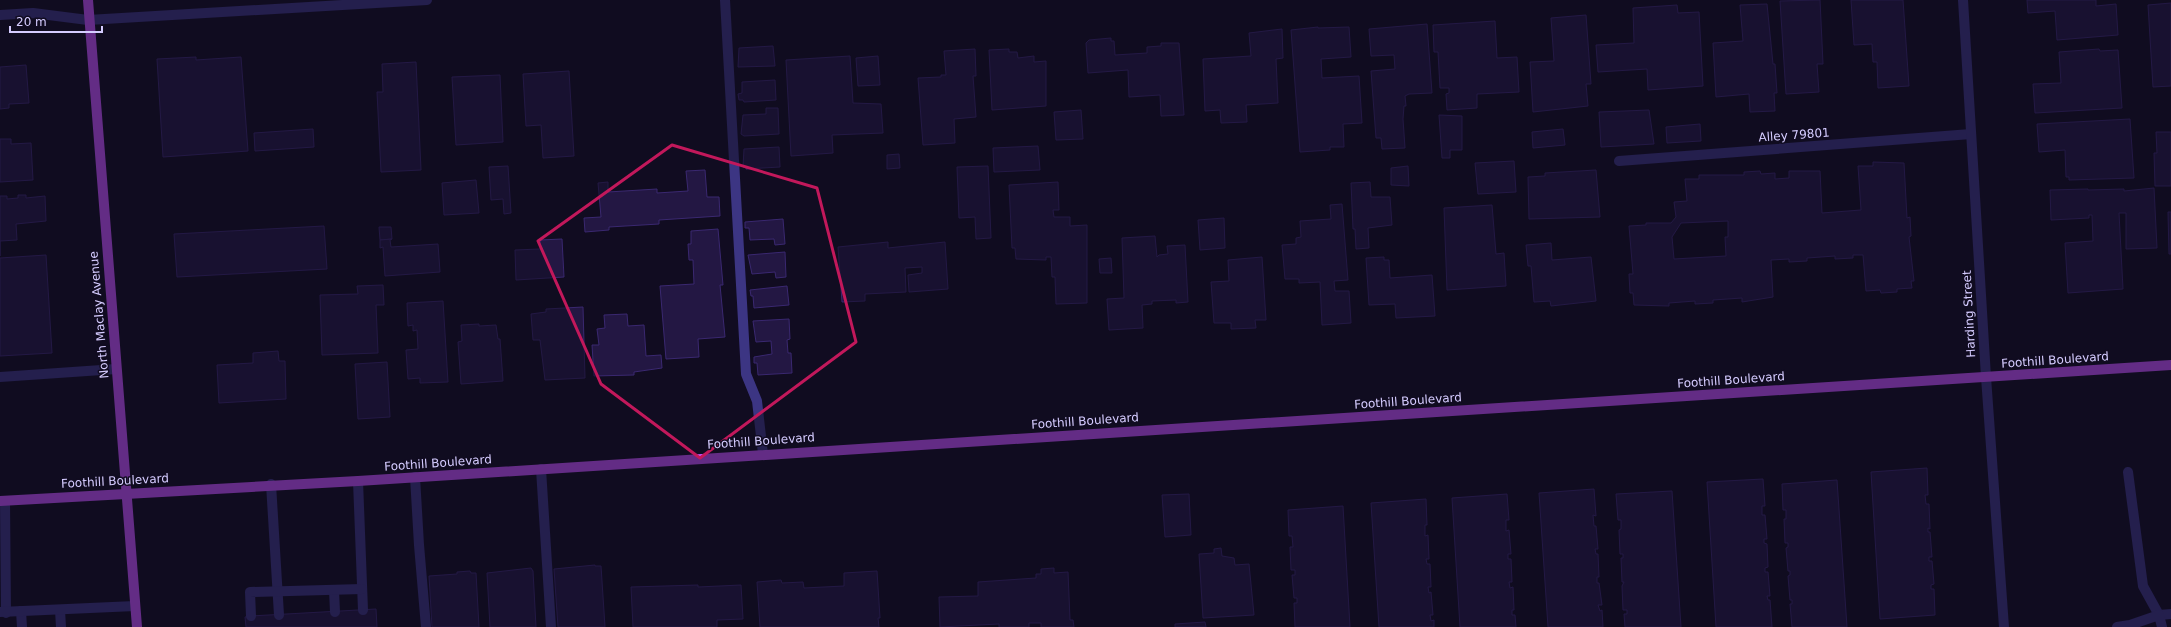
<svg xmlns="http://www.w3.org/2000/svg" width="2171" height="627" font-family="'DejaVu Sans',sans-serif">
<style>
.building{fill:#231743;stroke:#3a2870;fill-rule:evenodd}
.lines{fill:none;stroke-linecap:round;stroke-linejoin:round}
.lane{stroke:#3c3583;stroke-width:10}
.street{stroke:#3c3583;stroke-width:10}
.primary{stroke:#c853ff;stroke-width:10}
.marked{fill:none;stroke:#c2185b;stroke-width:3;stroke-linejoin:round}
.labels{text-anchor:middle;stroke-width:3;stroke-linejoin:round;paint-order:stroke}
.street-label{font-size:12px;fill:#d5ccff;stroke:#110c21}
</style>
<rect width="100%" height="100%" fill="#110c21"/>
<g class="building">
<polygon points="1820,0 1823,64 1817,64 1819,92 1786,94 1780,1"/>
<polygon points="1851,0 1903,0 1909,86 1878,88 1877,62 1873,62 1872,44 1854,45"/>
<polygon points="2027,0 2096,0 2096,6 2116,4 2118,35 2057,40 2055,11 2028,13"/>
<polygon points="2171,3 2171,86 2153,87 2148,5"/>
<polygon points="1767,4 1773,64 1775,64 1777,93 1774,93 1775,111 1750,112 1749,94 1716,97 1713,43 1743,41 1740,5"/>
<polygon points="1677,5 1678,13 1699,12 1703,86 1648,90 1647,69 1598,72 1596,45 1634,43 1633,8"/>
<polygon points="1586,15 1591,84 1586,84 1588,106 1533,112 1530,62 1554,61 1551,18"/>
<polygon points="1495,21 1497,58 1517,57 1519,92 1477,94 1477,108 1447,110 1446,94 1449,93 1449,88 1440,88 1438,52 1434,52 1433,25"/>
<polygon points="1427,24 1432,93 1409,94 1405,96 1406,106 1404,106 1403,119 1405,148 1382,149 1381,138 1376,138 1371,71 1395,69 1394,55 1371,56 1369,29"/>
<polygon points="1318,27 1318,28 1349,27 1351,57 1321,59 1322,78 1359,76 1362,123 1343,124 1344,147 1330,147 1330,150 1300,152 1291,30"/>
<polygon points="1282,29 1283,58 1276,59 1278,103 1246,105 1247,122 1221,123 1220,110 1205,111 1203,59 1251,56 1249,33"/>
<polygon points="1111,38 1111,41 1114,41 1115,55 1147,53 1147,47 1161,46 1161,43 1179,43 1184,115 1161,116 1160,95 1129,97 1128,70 1088,73 1086,43 1089,40"/>
<polygon points="773,46 775,66 738,67 739,48"/>
<polygon points="975,49 976,76 973,76 976,117 954,119 955,143 923,145 918,78 941,77 941,75 946,75 944,51"/>
<polygon points="1009,49 1009,52 1017,52 1018,58 1034,56 1034,62 1046,61 1046,106 992,110 989,50"/>
<polygon points="2099,49 2100,51 2118,50 2122,108 2035,113 2033,84 2061,83 2059,52"/>
<polygon points="850,56 853,103 881,104 883,133 832,135 833,153 791,156 786,60"/>
<polygon points="878,56 880,85 858,86 856,58"/>
<polygon points="196,57 196,60 241,57 248,151 163,157 157,59"/>
<polygon points="416,62 421,170 381,172 377,92 383,92 382,64"/>
<polygon points="26,65 29,103 9,104 9,108 0,109 0,67"/>
<polygon points="569,71 574,156 543,158 541,125 526,126 523,74"/>
<polygon points="500,75 503,142 456,145 452,77"/>
<polygon points="775,80 776,100 744,102 743,100 739,100 738,94 742,93 742,82"/>
<polygon points="766,108 778,108 779,134 744,136 741,134 743,115 766,114"/>
<polygon points="1081,110 1083,139 1056,140 1054,112"/>
<polygon points="1649,110 1654,144 1601,147 1599,112"/>
<polygon points="1439,115 1462,116 1462,150 1450,150 1450,158 1442,158"/>
<polygon points="2130,119 2134,178 2069,180 2069,177 2066,177 2065,150 2039,152 2037,124"/>
<polygon points="1700,124 1701,141 1667,143 1666,127"/>
<polygon points="313,129 314,147 255,151 254,133"/>
<polygon points="1563,129 1565,145 1533,148 1532,132"/>
<polygon points="2156,132 2171,132 2171,186 2155,186 2154,153 2157,153"/>
<polygon points="0,139 11,139 11,144 31,143 33,180 0,182"/>
<polygon points="1038,146 1040,170 994,172 993,148"/>
<polygon points="779,147 780,167 746,169 746,167 743,167 744,149"/>
<polygon points="899,154 900,168 887,169 887,155"/>
<polygon points="1514,161 1516,192 1478,194 1475,163"/>
<path d="M1873 162 1904 163 1907 218 1910 217 1911 236 1909 237 1914 281H1911L1912 288 1897 289V292L1881 293 1880 290 1866 291 1863 255H1853V258L1835 259V256L1807 258V261L1789 262V259L1771 260 1773 297 1742 302V298L1713 300V303L1695 304V301L1669 303V306L1634 305 1633 293H1630L1629 274H1633L1629 226 1646 225V223H1671L1676 217 1674 202 1687 201 1685 179H1699V175H1744V172L1760 171 1761 174 1775 173V179L1789 178V171H1820L1822 213 1861 210 1858 166H1873ZM1728 221V237H1725L1726 256 1674 259 1672 237 1681 223Z"/>
<polygon points="508,166 511,213 504,214 503,199 491,200 489,167"/>
<polygon points="988,166 991,238 976,239 975,217 959,218 957,167"/>
<polygon points="1408,166 1409,186 1391,185 1391,168"/>
<polygon points="705,170 707,197 719,197 720,216 659,220 659,224 609,227 609,230 585,232 584,218 601,217 598,183 608,182 608,192 657,189 657,193 688,191 686,171"/>
<polygon points="1596,170 1600,217 1529,219 1528,177 1545,176 1545,173"/>
<polygon points="476,180 479,213 444,215 442,183"/>
<polygon points="1058,182 1059,210 1053,210 1054,217 1070,217 1070,226 1087,225 1087,303 1056,304 1055,277 1052,277 1051,257 1046,257 1046,260 1016,259 1015,248 1012,248 1009,185"/>
<polygon points="1370,182 1371,197 1390,197 1392,225 1368,228 1369,248 1356,249 1355,229 1353,229 1351,183"/>
<polygon points="2154,188 2157,248 2126,249 2126,213 2119,213 2123,289 2068,293 2065,243 2093,241 2092,215 2089,215 2089,218 2051,220 2050,190 2088,189 2088,190 2124,189 2124,191"/>
<polygon points="18,195 26,195 26,198 45,196 46,221 16,224 17,240 0,241 0,256 0,196 7,196 7,199 18,198"/>
<polygon points="1342,204 1348,280 1334,281 1335,291 1349,291 1351,323 1322,325 1320,282 1299,283 1299,279 1285,279 1282,245 1296,244 1296,238 1301,237 1300,221 1331,219 1330,205"/>
<polygon points="1492,205 1496,254 1504,253 1506,286 1447,290 1444,208"/>
<polygon points="2168,212 2171,212 2171,254 2169,254"/>
<polygon points="1224,218 1225,248 1200,250 1198,220"/>
<polygon points="783,219 785,244 775,245 774,239 750,240 749,228 745,228 745,222"/>
<polygon points="324,226 327,269 177,277 174,234"/>
<polygon points="379,227 391,227 392,239 380,240"/>
<polygon points="718,229 723,285 720,285 725,337 698,339 699,357 666,359 660,286 694,284 693,260 689,260 688,244 691,244 691,231"/>
<polygon points="1155,236 1157,257 1159,255 1168,254 1167,246 1185,245 1188,302 1176,303 1176,300 1152,301 1152,304 1142,305 1143,328 1109,330 1107,299 1124,298 1122,238"/>
<polygon points="562,239 564,277 516,280 515,250 540,249 540,240"/>
<polygon points="380,240 392,239 390,240 391,247 438,244 440,272 385,276 383,247 380,248"/>
<polygon points="888,242 888,248 945,242 948,289 909,292 908,275 922,273 922,267 905,268 906,292 865,294 865,301 842,302 838,247"/>
<polygon points="1551,243 1552,260 1591,257 1596,301 1551,306 1550,301 1534,302 1531,266 1528,266 1526,245"/>
<polygon points="785,252 786,277 776,278 775,272 752,274 748,255"/>
<polygon points="46,255 52,353 0,356 0,258"/>
<polygon points="1262,257 1266,320 1255,320 1256,328 1231,329 1231,323 1214,323 1211,282 1229,281 1228,260"/>
<polygon points="1384,257 1384,260 1389,260 1390,278 1432,275 1435,316 1396,318 1395,304 1369,305 1366,258"/>
<polygon points="1111,258 1112,273 1100,273 1099,259"/>
<polygon points="383,285 384,305 376,305 378,353 322,355 320,295 358,294 357,286"/>
<polygon points="787,286 789,305 754,308 753,296 751,296 750,290"/>
<polygon points="443,301 448,382 420,383 420,378 408,379 406,350 418,349 417,330 413,331 413,325 408,326 407,303"/>
<polygon points="583,307 585,378 545,380 540,340 533,340 531,314 546,312 546,309"/>
<polygon points="627,314 628,326 644,325 646,356 661,355 662,368 634,372 634,375 594,376 592,345 599,345 597,329 605,328 604,315"/>
<polygon points="789,319 790,339 787,340 788,353 791,353 792,373 758,375 757,363 754,363 754,357 772,354 771,341 756,342 753,321"/>
<polygon points="479,324 479,326 496,325 498,339 500,339 503,381 461,384 458,342 462,341 461,325"/>
<polygon points="278,351 279,361 285,361 286,399 219,403 217,365 253,363 253,353"/>
<polygon points="387,362 390,417 358,419 355,364"/>
<polygon points="1927,468 1928,495 1925,495 1926,504 1929,504 1930,529 1928,528 1928,532 1930,532 1932,557 1929,557 1929,561 1932,561 1934,584 1931,585 1931,589 1934,589 1935,615 1880,619 1871,472"/>
<polygon points="1763,479 1765,506 1762,506 1762,515 1765,515 1767,539 1764,539 1764,543 1767,544 1768,567 1765,568 1765,572 1768,572 1770,596 1767,596 1768,600 1770,600 1772,627 1716,627 1707,482"/>
<polygon points="1837,480 1847,627 1792,627 1790,604 1792,604 1792,600 1790,600 1788,576 1790,575 1790,571 1788,571 1786,548 1788,547 1788,543 1785,543 1784,519 1786,519 1786,510 1783,510 1782,484"/>
<polygon points="1594,489 1596,516 1593,515 1594,526 1596,526 1598,549 1595,549 1596,554 1598,554 1599,577 1597,577 1597,583 1599,583 1602,605 1598,605 1600,611 1602,610 1603,627 1548,627 1539,493"/>
<polygon points="1672,491 1681,627 1625,627 1624,614 1627,614 1627,610 1623,610 1622,586 1624,582 1622,582 1621,558 1623,558 1623,554 1620,554 1619,530 1621,529 1621,520 1618,520 1616,494"/>
<polygon points="1189,494 1191,535 1165,537 1162,495"/>
<polygon points="1507,494 1509,520 1506,520 1506,531 1509,530 1511,554 1508,554 1508,559 1511,559 1512,582 1509,582 1510,588 1513,587 1514,610 1512,610 1512,615 1515,615 1516,627 1460,627 1452,498"/>
<polygon points="1426,499 1427,525 1425,525 1425,536 1428,535 1429,559 1426,559 1427,564 1430,564 1431,587 1428,587 1429,593 1431,592 1433,615 1430,615 1431,621 1434,620 1434,627 1379,627 1371,503"/>
<polygon points="1343,506 1350,627 1295,627 1294,603 1297,603 1297,598 1294,598 1292,575 1295,575 1295,570 1291,570 1290,547 1293,547 1292,536 1289,536 1288,510"/>
<polygon points="1221,548 1222,556 1234,558 1235,565 1249,564 1254,615 1203,618 1199,554 1214,553 1214,549"/>
<polygon points="595,565 595,566 601,566 605,627 558,627 554,569"/>
<polygon points="531,568 533,571 536,627 490,627 487,573"/>
<polygon points="1054,568 1054,573 1068,572 1070,620 1073,620 1074,627 1041,627 1041,623 1029,623 1029,627 999,627 999,624 940,627 939,597 978,596 978,582 1036,578 1036,574 1041,574 1041,569"/>
<polygon points="470,571 471,573 476,573 479,627 432,627 429,576 457,574 457,572"/>
<polygon points="877,571 880,618 878,618 879,627 760,627 757,582 781,580 782,583 803,582 804,588 844,586 844,573"/>
<polygon points="698,585 698,587 741,585 743,619 717,620 717,627 633,627 631,587"/>
<polygon points="376,609 377,627 246,627 245,617 251,616"/>
<polygon points="1205,622 1206,627 1175,627 1175,624"/>
</g>
<g class="lines">
<g class="lane">
<polyline points="725,0 746,374 757,401 763,454"/>
<polyline points="1619,161 1971,134"/>
<polyline points="0,377 116,369"/>
<polyline points="541,469 551,627"/>
<polyline points="2128,472 2143,586 2159,615 2171,614"/>
<polyline points="415,477 419,545 426,627"/>
<polyline points="358,481 363,610"/>
<polyline points="271,484 279,615"/>
<polyline points="5,501 6,613"/>
<polyline points="334,590 335,612"/>
<polyline points="60,610 61,627"/>
<polyline points="21,611 22,627"/>
<polyline points="0,612 135,606"/>
<polyline points="251,616 250,592 362,589"/>
<polyline points="2117,627 2130,625 2159,615 2162,627"/>
</g>
<g class="street">
<polyline points="1963,0 1986,377 2004,627"/>
<polyline points="0,15 33,13 88,20 427,0"/>
</g>
<g class="primary">
<polyline points="88,0 137,627"/>
<polyline points="0,501 358,481 2171,365"/>
</g>
</g>
<path d="M0 0H2171V627H0ZM672 145 817 188 856 342 700 458 601 384 538 241Z" fill="#110c21" fill-opacity=".55" fill-rule="evenodd"/>
<path class="marked" d="M672 145 817 188 856 342 700 458 601 384 538 241Z"/>
<g class="labels">
<g class="street-label">
<text transform="translate(1794 135) rotate(-4)" y="4">Alley 79801</text>
<text transform="translate(1969 314) rotate(-93)" y="4">Harding Street</text>
<text transform="translate(99 315) rotate(-95)" y="4">North Maclay Avenue</text>
<text transform="translate(2055 360) rotate(-4)" y="4">Foothill Boulevard</text>
<text transform="translate(1731 380) rotate(-4)" y="4">Foothill Boulevard</text>
<text transform="translate(1408 401) rotate(-4)" y="4">Foothill Boulevard</text>
<text transform="translate(1085 421) rotate(-4)" y="4">Foothill Boulevard</text>
<text transform="translate(761 441) rotate(-4)" y="4">Foothill Boulevard</text>
<text transform="translate(438 463) rotate(-4)" y="4">Foothill Boulevard</text>
<text transform="translate(115 481) rotate(-3)" y="4">Foothill Boulevard</text>
</g>
</g>
<path d="M10 26v6h92v-6" fill="none" stroke="#d5ccff" stroke-width="2"/>
<text x="16" y="26" font-size="12" fill="#d5ccff" stroke="#110c21" stroke-width="3" paint-order="stroke">20 m</text>
</svg>
